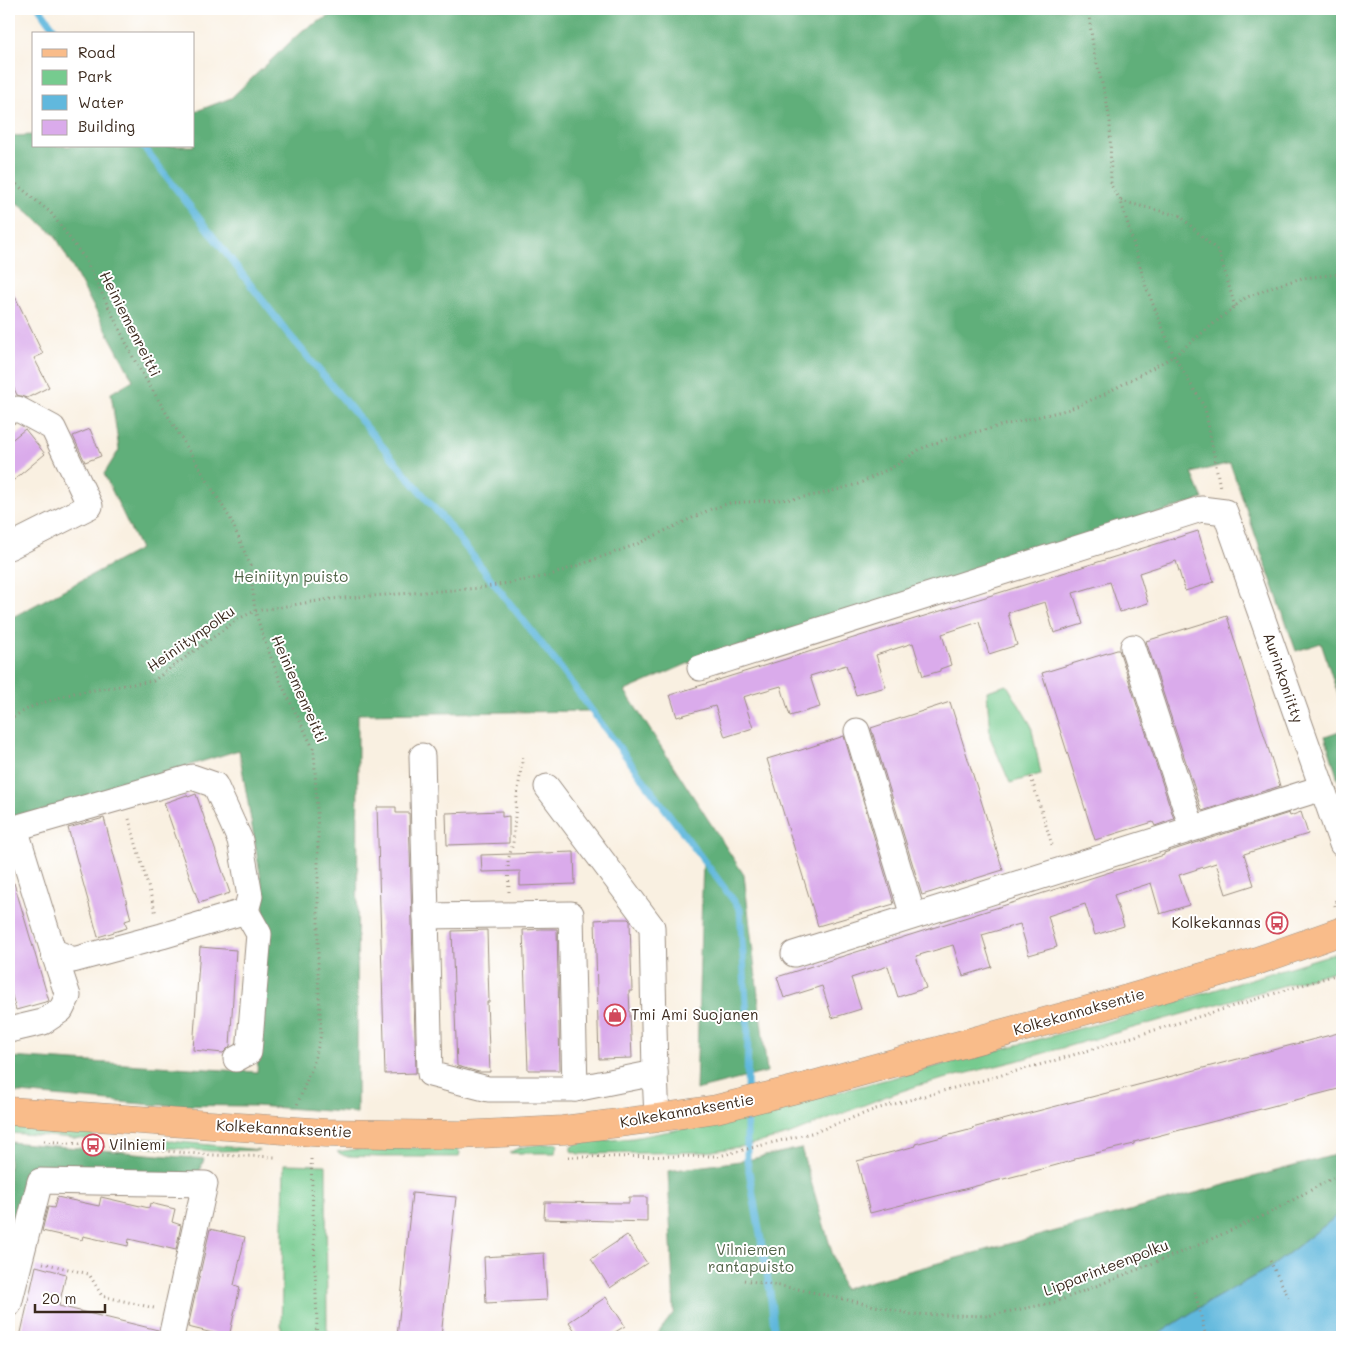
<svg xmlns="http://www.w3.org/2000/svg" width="1351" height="1346" font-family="Mali,sans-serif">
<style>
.green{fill:#76cb8f;stroke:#587a56}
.forest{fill:#60af7a;stroke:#4e6c4c}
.water{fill:#61b8dd;stroke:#4e717e}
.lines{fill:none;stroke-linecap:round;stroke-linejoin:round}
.stream{stroke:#61b8dd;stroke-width:7}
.building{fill:#daabeb}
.minor-casing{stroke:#9a8d80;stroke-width:27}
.major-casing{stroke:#9a8d80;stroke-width:29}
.path{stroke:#9a8d80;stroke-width:3;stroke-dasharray:1 4;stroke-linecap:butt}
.minor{stroke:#fff;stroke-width:25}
.major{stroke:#f9bc8a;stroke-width:28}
.labels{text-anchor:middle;stroke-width:4;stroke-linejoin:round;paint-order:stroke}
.street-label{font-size:15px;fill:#3b2a1e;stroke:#fff}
.park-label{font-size:15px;fill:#506246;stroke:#fff}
.poi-label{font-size:15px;fill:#3b2a1e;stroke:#fff;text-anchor:start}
</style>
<rect width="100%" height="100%" fill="#fff"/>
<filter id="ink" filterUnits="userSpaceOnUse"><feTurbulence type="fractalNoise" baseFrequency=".02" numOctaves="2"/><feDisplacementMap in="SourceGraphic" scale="10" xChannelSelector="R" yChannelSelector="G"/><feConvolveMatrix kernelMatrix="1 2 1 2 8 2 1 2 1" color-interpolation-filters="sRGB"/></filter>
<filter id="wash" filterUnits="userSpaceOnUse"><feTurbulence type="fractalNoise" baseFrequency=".0096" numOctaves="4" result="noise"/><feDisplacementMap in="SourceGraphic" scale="20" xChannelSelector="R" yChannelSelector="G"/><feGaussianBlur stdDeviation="1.12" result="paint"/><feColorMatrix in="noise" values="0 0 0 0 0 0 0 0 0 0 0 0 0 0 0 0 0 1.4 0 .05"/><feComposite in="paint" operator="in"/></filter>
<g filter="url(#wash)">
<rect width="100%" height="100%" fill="#f9f0e1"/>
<g class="green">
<polygon points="1007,685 1031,725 1041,774 1010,783 990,737 987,691"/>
<polygon points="1342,951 1342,969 1016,1061 920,1085 887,1096 788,1135 745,1146 705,1152 579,1154 571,1151 571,1147 578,1143 633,1138 702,1125 793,1104 1146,1011"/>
<polygon points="9,1126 90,1133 98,1140 9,1133"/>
<polygon points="141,1138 259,1150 211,1151 144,1146 124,1143"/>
<path d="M556 1143 558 1145 555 1153H509C522 1144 540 1145 556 1143Z"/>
<polygon points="455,1147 460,1152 459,1157 379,1157 345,1156 337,1152 357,1149"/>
<polygon points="284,1164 326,1165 327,1330 335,1337 281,1337"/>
</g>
<g class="forest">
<polygon points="343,9 1342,9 1342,707 1321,643 1296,651 1230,463 1192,473 1203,499 687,664 625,691 744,875 767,1072 696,1090 703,859 591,711 358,714 357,1113 255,1106 154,1105 9,1092 9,1057 257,1072 266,951 262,885 239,750 9,821 9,619 140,549 104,474 119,450 111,393 133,380 55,235 9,196 9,136 34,135 34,146 194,146 194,112 231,98 303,30"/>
<polygon points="1342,730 1342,793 1325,736"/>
<polygon points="9,1142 204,1159 197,1179 28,1176 9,1252"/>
<polygon points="801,1148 843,1289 1342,1153 1342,1212 1271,1267 1205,1304 1154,1337 655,1337 674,1312 668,1171 747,1160"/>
</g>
<polygon class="water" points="1342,1212 1342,1337 1154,1337 1205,1304 1271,1267"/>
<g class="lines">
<g class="stream">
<polyline points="40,9 58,34"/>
<polyline points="143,146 287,332 450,527 562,670 592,711 740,909 748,1033 747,1094"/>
<polyline points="747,1107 747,1160 770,1292 775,1337"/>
</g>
</g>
<g id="blocks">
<g class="building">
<polygon points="9,284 43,354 34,358 49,387 27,398 17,395 9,378"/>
<polygon points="25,429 45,454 9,484 9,442"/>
<polygon points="90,429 101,456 85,462 73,436"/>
<polygon points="1198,531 1214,582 1185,591 1176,561 1139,573 1148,603 1120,612 1110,582 1073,593 1083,624 1054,633 1045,602 1008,613 1017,645 989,654 979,622 942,634 951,665 940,669 940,671 923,676 913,643 876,655 886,687 856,695 846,665 810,676 820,707 790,716 781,686 743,697 753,728 725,737 715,706 677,717 670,695"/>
<polygon points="1227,616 1280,786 1202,811 1146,641"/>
<polygon points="1117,650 1119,650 1174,819 1155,826 1153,822 1095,840 1042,673"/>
<polygon points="950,702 1003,870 922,895 871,728"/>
<polygon points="844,736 894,904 818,926 767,759 797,750 798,751"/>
<polygon points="196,794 230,893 199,903 164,803 187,795 188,797"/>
<polygon points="377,807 396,807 396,813 409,813 416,1073 385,1074"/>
<polygon points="502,811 502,817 509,816 509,843 447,845 446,813"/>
<polygon points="1301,812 1308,834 1244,854 1254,885 1226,894 1216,863 1179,875 1189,905 1160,914 1151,883 1114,895 1124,926 1095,935 1085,904 1048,916 1057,947 1029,955 1020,924 982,935 992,967 963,976 953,945 916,956 926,988 898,997 888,966 851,978 861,1009 832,1018 822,986 784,998 777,977 1164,855 1164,853 1289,813 1290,816"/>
<polygon points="104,818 131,919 125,921 127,928 98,937 68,828"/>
<polygon points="574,852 575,884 520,886 520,871 482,872 481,855"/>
<polygon points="9,883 14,883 49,1001 16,1010 9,985"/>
<polygon points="610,919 628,919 630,921 632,991 629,991 632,1058 599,1059 595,920"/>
<polygon points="541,929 557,929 560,1070 528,1070 523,930"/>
<polygon points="487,930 489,1002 487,1002 490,1072 479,1072 457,1066 452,931"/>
<polygon points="200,947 236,950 230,1046 223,1053 193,1050"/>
<polygon points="1342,1032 1342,1088 1134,1142 1134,1144 1075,1158 1075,1160 1031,1172 870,1213 857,1161 916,1146 915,1144 973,1129 972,1128"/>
<polygon points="412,1193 456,1197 441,1337 397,1337"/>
<polygon points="57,1197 99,1206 101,1197 149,1208 150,1203 175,1209 172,1222 181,1225 176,1250 129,1239 128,1246 83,1236 82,1240 42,1231 48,1207 54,1208"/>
<polygon points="629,1197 647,1197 647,1222 544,1219 545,1202 629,1203"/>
<polygon points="210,1229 245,1237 234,1285 240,1287 229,1337 188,1327"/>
<polygon points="627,1235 647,1263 610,1288 591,1259"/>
<polygon points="544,1253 547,1300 486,1303 484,1257"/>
<polygon points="36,1266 66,1274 59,1306 158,1330 157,1337 20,1337"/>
<polygon points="606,1297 625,1326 607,1337 579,1337 569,1322"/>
</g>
</g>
</g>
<g filter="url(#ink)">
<use href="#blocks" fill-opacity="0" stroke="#9a8d80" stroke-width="1"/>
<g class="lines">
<g class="minor-casing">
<g id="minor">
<polyline points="9,411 18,409 53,428 90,506 9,547"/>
<polyline points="1133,647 1192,828"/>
<polyline points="700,668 1201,509 1225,512 1342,844"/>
<polyline points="857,731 913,916"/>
<polyline points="422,756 430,1074 488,1089 575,1089 655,1073"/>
<polyline points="547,787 652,927 655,1073 657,1118"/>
<polyline points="9,830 15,828 192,777 215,785 240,840 250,896 246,911 162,936 73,960 53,951 15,828"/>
<polyline points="426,916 571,914 575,1089"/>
<polyline points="794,954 1322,788"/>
<polyline points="9,1030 43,1022 61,1010 68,996 53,951"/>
<polyline points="236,1059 249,1052 259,934 246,911"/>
<polyline points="9,1304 40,1181 205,1184 171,1337"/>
</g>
</g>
<g class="major-casing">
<polyline id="major" points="9,1111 326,1133 460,1135 563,1130 657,1118 716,1109 809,1086 1106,1005 1251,963 1342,931"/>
</g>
<g class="path">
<polyline points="1088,9 1094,53 1106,98 1110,122 1111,185 1121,201 1146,287 1174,356 1205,408 1220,487"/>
<polyline points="9,178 51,213 85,259 136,363 231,520 250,565 255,611 264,639 281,683 314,750 318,833 318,974 321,1035 313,1065 297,1105"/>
<polyline points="1121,201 1180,216 1219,252 1235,307"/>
<polyline points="9,719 33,706 74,693 153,681 238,619 255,611 330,599 480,588 548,576 635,545 711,509 730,503 792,499 821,494 858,484 897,465 920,449 947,439 1070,409 1105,394 1174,356 1245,298 1275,286 1302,278 1342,274"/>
<polyline points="1031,777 1053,848"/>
<polyline points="129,819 156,914"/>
<polyline points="509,892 508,861 513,843 516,803 523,756"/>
<polyline points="1335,906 1334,902 1342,897"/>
<polyline points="44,1141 213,1155 277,1157"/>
<polyline points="568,1157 719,1156 815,1132 876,1109 1050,1062 1342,973"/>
<polyline points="311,1159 317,1321 316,1337"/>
<polyline points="1270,1261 1290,1300"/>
<polyline points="43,1263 89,1274 102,1296 154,1308"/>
<polyline points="744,1280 798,1289 911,1314 987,1316 1056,1302 1196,1246 1269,1213 1342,1173"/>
<polyline points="1195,1292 1206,1337"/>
</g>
<use href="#minor" class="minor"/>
<use href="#major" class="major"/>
</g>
</g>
<defs>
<g id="bus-ring" transform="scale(1.125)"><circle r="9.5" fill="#fff" stroke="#d1495b" stroke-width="1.5"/><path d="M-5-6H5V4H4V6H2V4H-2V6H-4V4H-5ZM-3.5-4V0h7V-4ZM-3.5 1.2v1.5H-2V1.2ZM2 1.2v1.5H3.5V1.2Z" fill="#d1495b"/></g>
<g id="shop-ring" transform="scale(1.125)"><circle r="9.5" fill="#fff" stroke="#d1495b" stroke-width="1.5"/><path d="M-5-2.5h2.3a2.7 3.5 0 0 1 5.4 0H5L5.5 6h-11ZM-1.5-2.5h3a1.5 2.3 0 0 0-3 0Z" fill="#d1495b"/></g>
</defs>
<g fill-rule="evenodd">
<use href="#bus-ring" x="1277" y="923"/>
<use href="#shop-ring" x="615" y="1015"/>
<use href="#bus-ring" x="93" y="1145"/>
</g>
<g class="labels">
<g class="street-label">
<text transform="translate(130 324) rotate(63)" y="5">Heiniemenreitti</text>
<text transform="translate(191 639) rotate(-35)" y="5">Heiniitynpolku</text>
<text transform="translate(1283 678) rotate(71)" y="5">Aurinkoniitty</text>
<text transform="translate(299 689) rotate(66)" y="5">Heiniemenreitti</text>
<text transform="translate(1079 1012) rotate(-16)" y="5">Kolkekannaksentie</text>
<text transform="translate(687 1111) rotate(-10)" y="5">Kolkekannaksentie</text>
<text transform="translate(284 1129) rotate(3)" y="5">Kolkekannaksentie</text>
<text transform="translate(1106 1268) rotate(-21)" y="5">Lipparinteenpolku</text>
</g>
<g class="park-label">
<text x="291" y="582">Heiniityn puisto</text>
<text x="751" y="1255">Vilniemen<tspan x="751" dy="17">rantapuisto</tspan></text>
</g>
<g class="poi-label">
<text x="1261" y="928" text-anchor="end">Kolkekannas</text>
<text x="631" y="1020">Tmi Ami Suojanen</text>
<text x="109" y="1150">Vilniemi</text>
</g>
</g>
<rect width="1351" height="1346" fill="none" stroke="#fff" stroke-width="30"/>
<rect x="32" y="32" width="162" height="115" fill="#ffffff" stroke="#b1aaa5"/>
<rect x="42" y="49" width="25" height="8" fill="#f9bc8a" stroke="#b1aaa5"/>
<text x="78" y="58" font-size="15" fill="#3b2a1e">Road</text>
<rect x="42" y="70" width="25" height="15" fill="#76cb8f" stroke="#b1aaa5"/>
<text x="78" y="82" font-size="15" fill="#3b2a1e">Park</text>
<rect x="42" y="95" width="25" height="15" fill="#61b8dd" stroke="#b1aaa5"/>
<text x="78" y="108" font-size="15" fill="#3b2a1e">Water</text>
<rect x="42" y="120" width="25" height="15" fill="#daabeb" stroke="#b1aaa5"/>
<text x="78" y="132" font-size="15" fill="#3b2a1e">Building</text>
<path d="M35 1304v8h70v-8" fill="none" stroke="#3b2a1e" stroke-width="2.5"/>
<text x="42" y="1304" font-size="15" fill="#3b2a1e" stroke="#ffffff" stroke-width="4" paint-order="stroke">20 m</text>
</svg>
